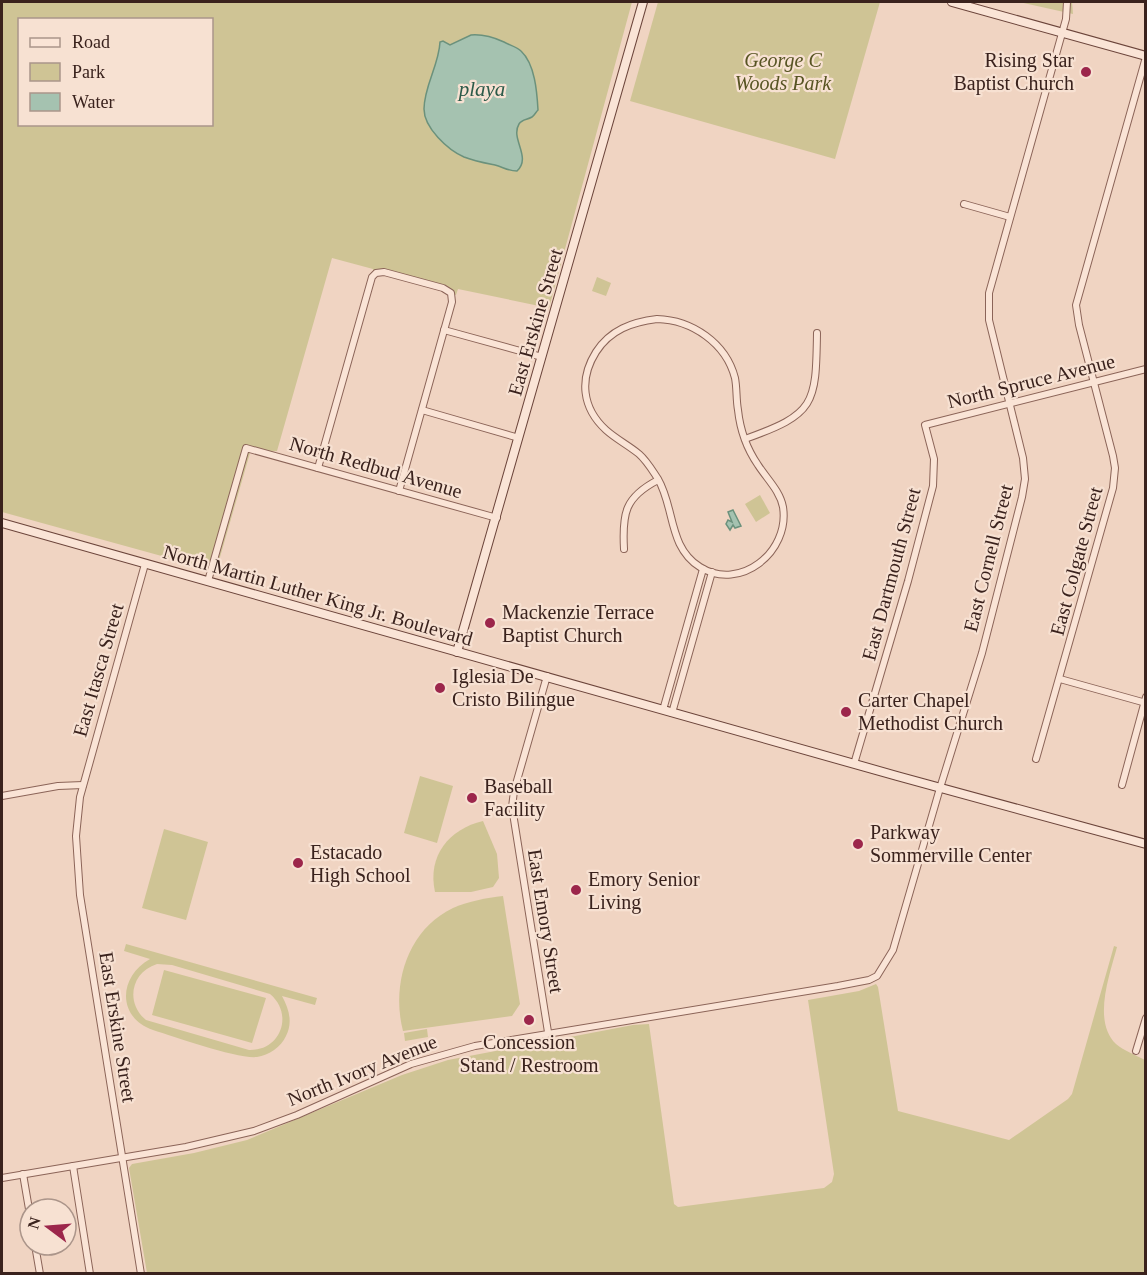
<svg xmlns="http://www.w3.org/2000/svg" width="1147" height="1275" font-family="Georgia,serif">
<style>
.green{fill:#cfc495;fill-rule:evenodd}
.water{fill:#a5c2b0;stroke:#6b917c;stroke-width:1.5}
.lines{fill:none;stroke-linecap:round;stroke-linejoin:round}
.street-casing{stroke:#8b6458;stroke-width:8}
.secondary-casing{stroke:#6c453b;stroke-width:10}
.street{stroke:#fae4d6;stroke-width:6}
.secondary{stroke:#fae4d6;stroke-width:8}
.poi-dot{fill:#9c264b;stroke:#f7e1d2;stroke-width:2}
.labels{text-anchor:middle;stroke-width:4.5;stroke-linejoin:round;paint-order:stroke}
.park-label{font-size:20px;font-style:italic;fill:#575423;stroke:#f7e1d2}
.poi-label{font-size:20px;fill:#3a221d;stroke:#f7e1d2;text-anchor:start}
.street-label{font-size:20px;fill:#3a221d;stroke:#f7e1d2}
.water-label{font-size:21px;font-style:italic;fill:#2c5a49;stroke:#f7e1d2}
</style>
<rect width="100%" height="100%" fill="#f0d4c2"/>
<g class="green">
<path d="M2 2H632L549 308 458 289 456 295 373 272V269L332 258 277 451 250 453 216 571 2 512ZM20 20H212V124H20Z"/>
<polygon points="658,2 880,2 835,159 630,101"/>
<polygon points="1019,2 1072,2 1073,14"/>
<polygon points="597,277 611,283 606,296 592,291"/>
<polygon points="760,495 770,513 756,522 745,504"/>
<polygon points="420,776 453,786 437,843 404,833"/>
<path d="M483 821 497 854 499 878 493 887 471 892H435C427 856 449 829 483 821Z"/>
<polygon points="164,829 208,842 186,920 142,908"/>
<path d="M503 896 520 1004 512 1016 403 1031C391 985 407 930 453 908 469 901 486 898 503 896Z"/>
<path d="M126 944 317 998 315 1005 282 996C289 1009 293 1022 286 1036 281 1047 269 1055 257 1057 237 1059 175 1037 153 1030 116 1017 119 976 150 959L124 951ZM157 964 172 965 270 994C294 1014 281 1051 249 1050L146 1020C125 1003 131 972 157 964Z"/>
<path d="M1114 946 1117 947C1110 974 1092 1021 1116 1044 1124 1051 1136 1055 1145 1060V1273H147L129 1168 132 1164 194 1153 247 1140 402 1075 448 1060 633 1025 649 1024 674 1204 678 1207 824 1188 832 1182 834 1174 808 1000 859 991 876 984 878 987 898 1111 1009 1140 1068 1099 1072 1094Z"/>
<polygon points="164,970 266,998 252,1043 152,1015"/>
<polygon points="427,1029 428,1037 405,1041 404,1033"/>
</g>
<g class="water">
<path d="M471 35C483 34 493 37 504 42 509 45 517 47 521 51 535 64 537 92 538 110 536 112 534 116 532 117 527 120 522 119 519 124 510 139 532 157 517 171 508 171 503 167 495 165 485 163 474 161 464 157 448 150 424 128 424 109 424 86 439 65 440 42L443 41 450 45Z"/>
<polygon points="733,510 741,526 735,528 733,525 730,530 726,524 728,520 732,522 728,512"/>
</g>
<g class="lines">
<g class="street-casing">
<g id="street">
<polyline points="964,204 1010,217"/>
<path d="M657 319C692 320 726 343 735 378 737 388 736 399 738 410 740 429 747 449 758 465 767 479 780 491 783 507 790 552 740 592 700 567 668 547 675 508 658 479 652 470 647 461 639 454 628 445 616 439 606 430 582 408 579 379 596 352 610 330 632 322 657 319Z"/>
<polyline points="444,330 542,357"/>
<polyline points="422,410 519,438"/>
<path d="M745 439C815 414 816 405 817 333"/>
<polyline points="318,468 372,277 376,273 384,272 443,288 451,293 452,302 399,491"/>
<path d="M624 549C622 513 625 497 658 480"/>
<polyline points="208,581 246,448 497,518"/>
<polyline points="547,676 514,791 512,807 548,1032"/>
<polyline points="1060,679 1146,703"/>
<polyline points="663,710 703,569"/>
<polyline points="672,713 712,572"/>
<polyline points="1036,759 1113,488 1115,468 1113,456 1079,325 1076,305 1146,57"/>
<polyline points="854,764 908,581 933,486 934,459 925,425 1146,369"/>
<polyline points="1122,785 1146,697"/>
<polyline points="2,796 58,786 83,785"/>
<polyline points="1136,1051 1146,1018"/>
<polyline points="73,1166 90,1274"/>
<polyline points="23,1174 30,1215"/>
<polyline points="2,1178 186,1147 254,1131 297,1115 411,1064 475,1046 838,986 869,980 877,976 893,950 940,788 982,653 1022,497 1025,479 1023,458 989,320 989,293 1066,19 1067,2"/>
<polyline points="35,1245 40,1274"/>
<polyline points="141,1274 80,895 76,836 80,797 145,564"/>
</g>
</g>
<g class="secondary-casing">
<g id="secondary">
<polyline points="952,2 1146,56"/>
<polyline points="2,523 897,776 1146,844"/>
<polyline points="457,652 643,2"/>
</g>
</g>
<use href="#street" class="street"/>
<use href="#secondary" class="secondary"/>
</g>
<g class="poi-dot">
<circle cx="1086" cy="72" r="6"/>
<circle cx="490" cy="623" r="6"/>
<circle cx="440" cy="688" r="6"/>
<circle cx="846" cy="712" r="6"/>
<circle cx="472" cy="798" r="6"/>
<circle cx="858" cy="844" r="6"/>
<circle cx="298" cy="863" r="6"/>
<circle cx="576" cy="890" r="6"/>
<circle cx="529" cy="1020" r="6"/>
</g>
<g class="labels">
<g class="park-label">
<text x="783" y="67">George C<tspan x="783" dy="23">Woods Park</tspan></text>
</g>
<g class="poi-label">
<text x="1074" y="67" text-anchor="end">Rising Star<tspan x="1074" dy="23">Baptist Church</tspan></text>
<text x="502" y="619">Mackenzie Terrace<tspan x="502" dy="23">Baptist Church</tspan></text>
<text x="452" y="683">Iglesia De<tspan x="452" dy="23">Cristo Bilingue</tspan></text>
<text x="858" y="707">Carter Chapel<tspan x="858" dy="23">Methodist Church</tspan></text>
<text x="484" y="793">Baseball<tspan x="484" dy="23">Facility</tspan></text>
<text x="870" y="839">Parkway<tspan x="870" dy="23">Sommerville Center</tspan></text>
<text x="310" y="859">Estacado<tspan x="310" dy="23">High School</tspan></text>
<text x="588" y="886">Emory Senior<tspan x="588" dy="23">Living</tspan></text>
<text x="529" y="1049" text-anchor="middle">Concession<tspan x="529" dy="23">Stand / Restroom</tspan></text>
</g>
<g class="street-label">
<text transform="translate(535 322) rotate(-74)" y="7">East Erskine Street</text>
<text transform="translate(1031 381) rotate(-14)" y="7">North Spruce Avenue</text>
<text transform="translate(376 467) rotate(16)" y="7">North Redbud Avenue</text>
<text transform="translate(988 558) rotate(-76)" y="7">East Cornell Street</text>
<text transform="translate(1076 561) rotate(-75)" y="7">East Colgate Street</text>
<text transform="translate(891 574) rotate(-75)" y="7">East Dartmouth Street</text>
<text transform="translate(318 595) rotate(16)" y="7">North Martin Luther King Jr. Boulevard</text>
<text transform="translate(98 670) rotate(-74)" y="7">East Itasca Street</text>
<text transform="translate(546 921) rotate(81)" y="7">East Emory Street</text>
<text transform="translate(118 1027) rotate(81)" y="7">East Erskine Street</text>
<text transform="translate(362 1070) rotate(-22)" y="7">North Ivory Avenue</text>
</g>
<g class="water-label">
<text x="482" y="96">playa</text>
</g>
</g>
<rect width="1147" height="1275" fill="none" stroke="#3a221d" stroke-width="6"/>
<rect x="18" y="18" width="195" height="108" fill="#f7e1d2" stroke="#ab958a" stroke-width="1.5"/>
<rect x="30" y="38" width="30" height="9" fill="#fae4d6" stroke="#ab958a" stroke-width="1.5"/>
<text x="72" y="48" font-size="18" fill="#3a221d">Road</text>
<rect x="30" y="63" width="30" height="18" fill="#cfc495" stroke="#ab958a" stroke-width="1.5"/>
<text x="72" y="78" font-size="18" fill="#3a221d">Park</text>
<rect x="30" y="93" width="30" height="18" fill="#a5c2b0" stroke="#ab958a" stroke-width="1.5"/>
<text x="72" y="108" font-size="18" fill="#3a221d">Water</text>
<g transform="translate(48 1227) rotate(286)"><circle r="28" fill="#f7e1d2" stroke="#ab958a" stroke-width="1.5"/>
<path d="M0-4.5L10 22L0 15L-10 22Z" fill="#9c264b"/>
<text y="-9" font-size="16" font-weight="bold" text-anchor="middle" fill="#3a221d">N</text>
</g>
</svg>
